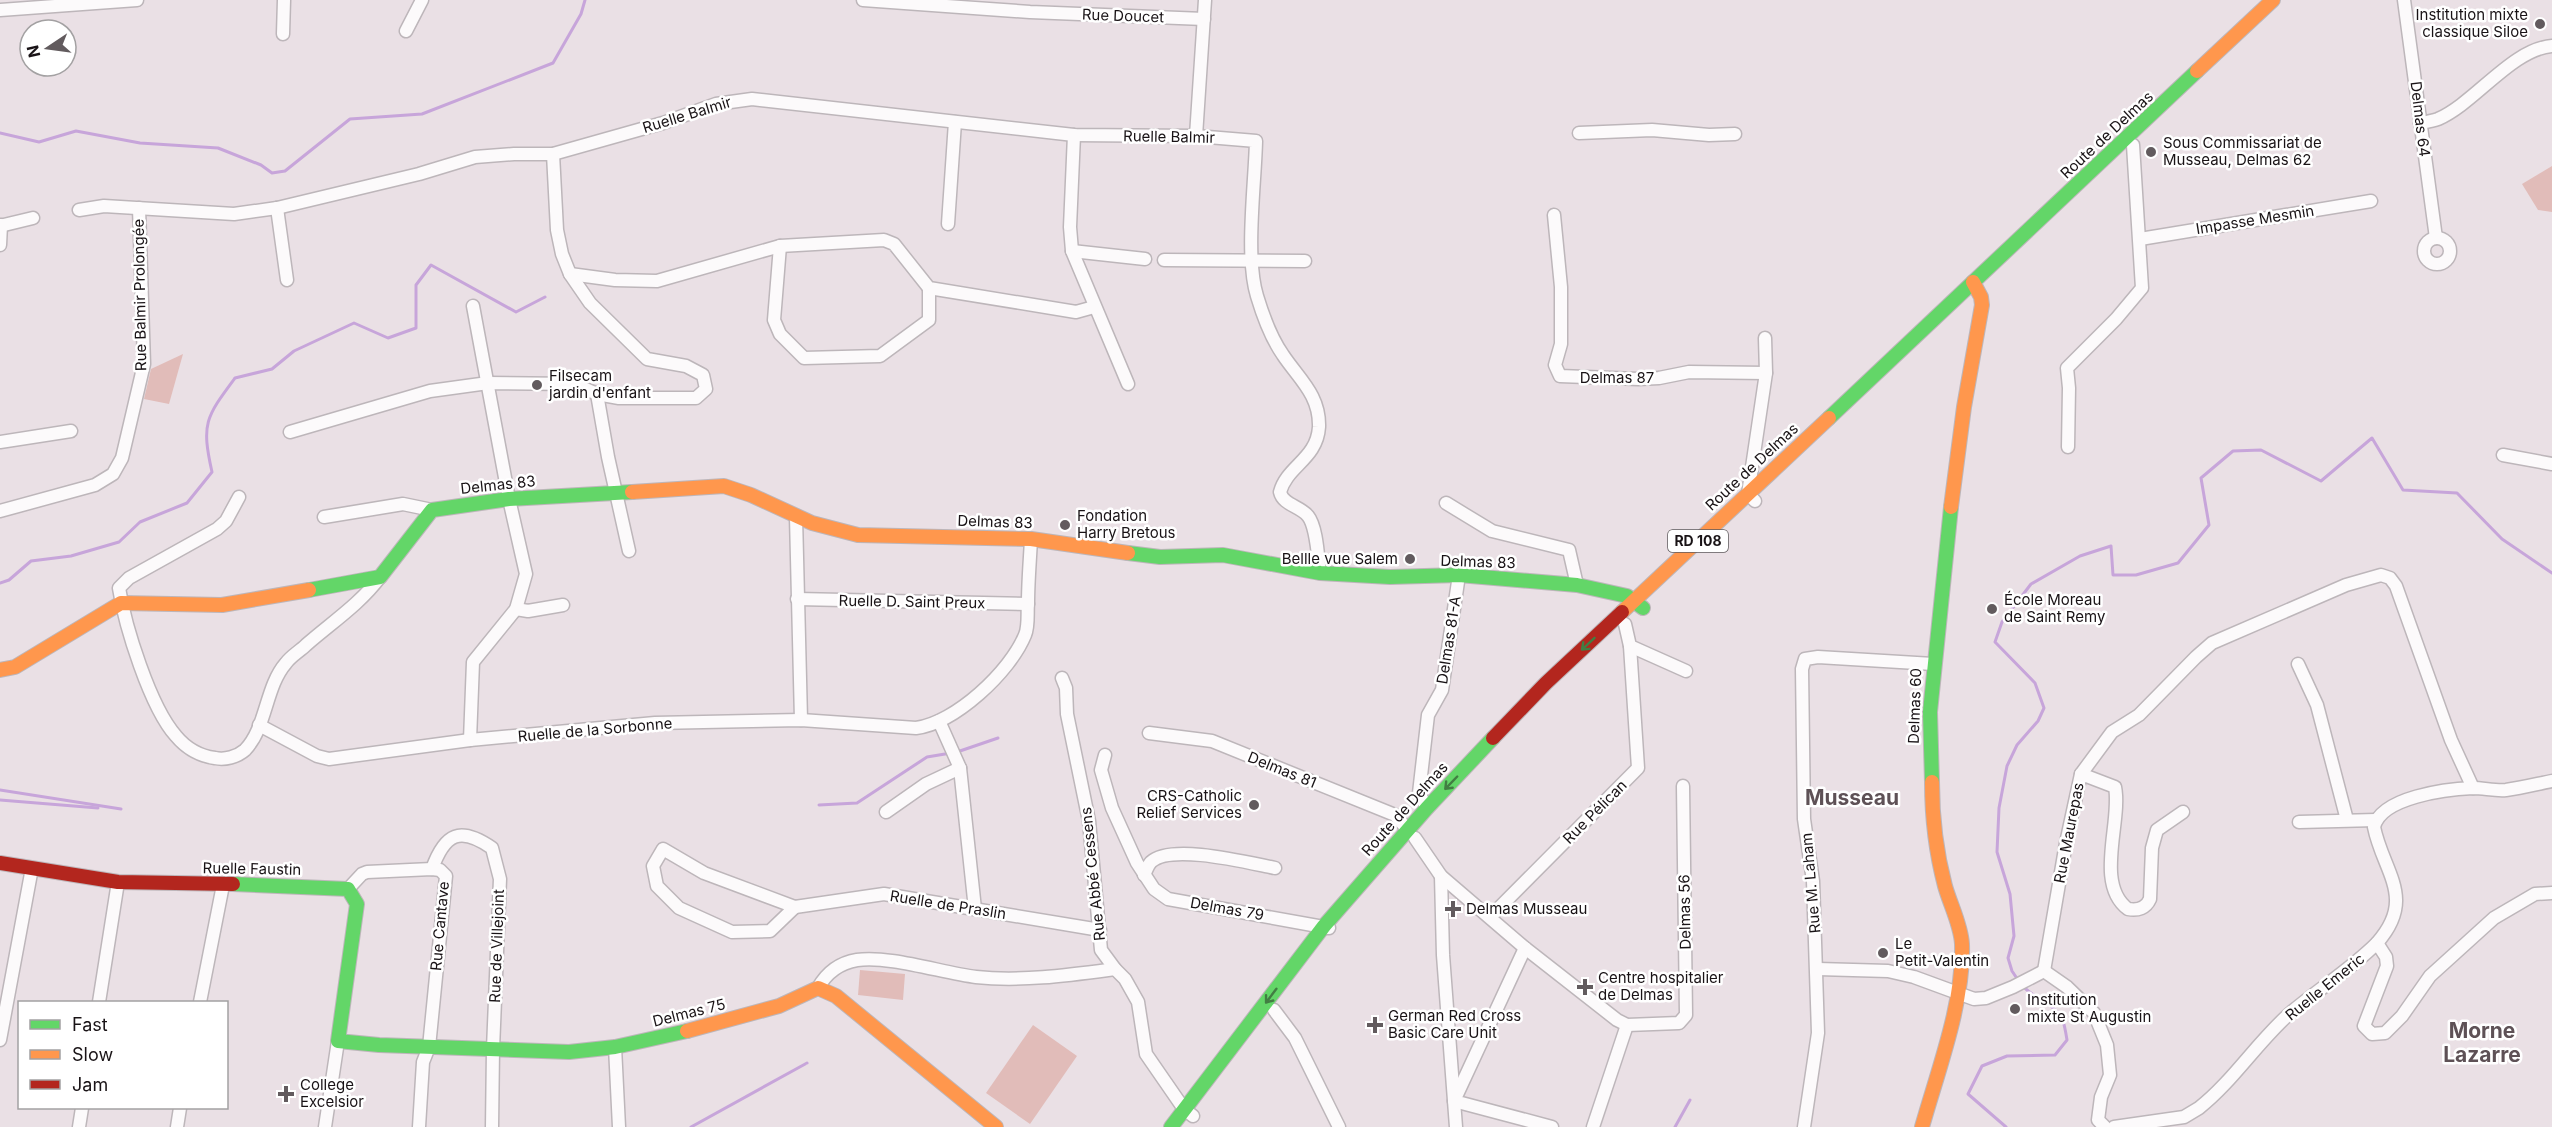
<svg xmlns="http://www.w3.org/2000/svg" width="2552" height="1127" font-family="Inter,sans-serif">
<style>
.green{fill:#e1bcb9}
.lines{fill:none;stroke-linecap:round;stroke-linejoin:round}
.stream{stroke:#c7a5da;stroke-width:3}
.street-casing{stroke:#bdb6ba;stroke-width:15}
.fast-casing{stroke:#bdb6ba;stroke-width:16}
.slow-casing{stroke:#bdb6ba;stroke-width:16}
.jam-casing{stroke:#bdb6ba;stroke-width:16}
.street{stroke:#fcfafb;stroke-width:12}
.fast{stroke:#63d668;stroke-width:14}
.slow{stroke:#ff974d;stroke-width:14}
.jam{stroke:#b3261e;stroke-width:14}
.oneway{stroke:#427e43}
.poi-dot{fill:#625b5e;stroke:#fff;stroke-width:2}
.labels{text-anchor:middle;stroke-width:5;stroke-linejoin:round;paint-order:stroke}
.shield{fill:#fff;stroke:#5e5a5c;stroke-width:1.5}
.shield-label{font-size:14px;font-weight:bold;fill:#191316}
.poi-label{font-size:15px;fill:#191316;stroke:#fff;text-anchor:start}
.street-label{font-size:15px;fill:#191316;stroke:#fff}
.district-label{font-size:21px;font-weight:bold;fill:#5e5156;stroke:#fff}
</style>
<rect width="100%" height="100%" fill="#eae0e5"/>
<g class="green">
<polygon points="2552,166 2552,212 2538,210 2522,184"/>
<polygon points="183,354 169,404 144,399 151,369"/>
<polygon points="860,970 905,974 903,1000 858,995"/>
<polygon points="1033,1025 1077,1056 1030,1124 986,1093"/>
</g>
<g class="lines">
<g class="stream">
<polyline points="0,133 39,142 76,131 140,143 218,148 261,165 272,173 285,171 350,119 422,114 553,63 581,14 585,0"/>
<path d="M0 583 9 580 31 561 71 556 119 542 140 522 187 503 212 472C201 423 206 417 235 378L272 369 294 351 354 323 388 338 416 328V285L431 265 516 312 545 297"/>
<polyline points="957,752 998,738"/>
<polyline points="0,790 121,809"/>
<polyline points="0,800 98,808"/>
<polyline points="819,805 857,803 927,757 951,753"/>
<polyline points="2018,980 2012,971 2008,958 2014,936 2010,894 1997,852 1999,808 2007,766 2017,745 2038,721 2044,708 2035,683 1995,642 2002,622 2031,584 2080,556 2111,546 2113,575 2136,575 2178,563 2209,525 2201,478 2233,451 2261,450 2321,481 2372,438 2403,490 2457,493 2502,539 2552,573"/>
<polyline points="691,1127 807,1063"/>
<polyline points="1675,1127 1690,1100"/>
<path d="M2006 1127 1968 1094 1982 1066 2007 1056 2055 1055 2067 1040C2066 1034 2065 1027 2063 1021 2056 1003 2033 999 2022 985"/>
</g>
<g class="street-casing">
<g id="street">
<polyline points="863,0 1030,12 1204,19"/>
<polyline points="2404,0 2436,238"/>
<polyline points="0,10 137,0"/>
<polyline points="406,31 422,0"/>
<polyline points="283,34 284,0"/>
<path d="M2420 123C2426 122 2433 121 2438 119 2475 103 2512 49 2552 46"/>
<polyline points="1579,133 1652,130 1709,135 1735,134"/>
<polyline points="1074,135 1070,227 1072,251 1128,384"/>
<polyline points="1196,136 1205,0"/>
<polyline points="277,208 287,280"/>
<path d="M79 210 104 206 234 214 277 208 419 174 475 157 514 154H553L663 123 716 104 752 99 1074 135 1196 136 1256 141C1255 184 1245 257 1257 296 1263 316 1271 338 1283 355 1299 379 1320 395 1319 427 1317 459 1287 466 1280 492 1283 505 1300 506 1308 516 1317 527 1318 559 1320 573"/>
<polyline points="1554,215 1561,287 1561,344 1555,365 1560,376 1638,379 1659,378 1689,372 1766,373"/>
<polyline points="948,224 955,122"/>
<polyline points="0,226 33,218"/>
<circle cx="2437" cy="251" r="13"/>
<polyline points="2140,239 2371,201"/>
<polyline points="0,245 1,225"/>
<polyline points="780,246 774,320 780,334 804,358 880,356 929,320 929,288"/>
<polyline points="1072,251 1145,259"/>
<polyline points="1164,260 1305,261"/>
<polyline points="570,274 615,280 657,281 780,246 884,240 894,244 929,288 1076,312 1094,307"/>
<polyline points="597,394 608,457 629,551"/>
<polyline points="290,432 430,391 488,383 574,384 597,394 619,398 696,398 706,389 703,375 686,366 647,359 590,303 570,274 562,254 557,230 553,154"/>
<polyline points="0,442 71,431"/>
<polyline points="2068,447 2069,388 2067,368 2116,319 2142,288 2133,145"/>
<polyline points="2503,455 2552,464"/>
<path d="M239 497 226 521 217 529 129 578 119 588C125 626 150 707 176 736 186 748 200 756 215 758 225 760 237 757 245 750 267 727 265 687 286 663 291 656 300 651 306 645 331 623 360 604 380 577"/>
<polyline points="1755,501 1748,494 1766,373 1765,338"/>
<polyline points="1446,503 1492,531 1569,550 1577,585"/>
<polyline points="0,511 95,485 113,474 122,458 144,364 139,208"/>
<polyline points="324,517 403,504 432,510"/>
<polyline points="796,517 801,720"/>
<polyline points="797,599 1028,604"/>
<polyline points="516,609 528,611 563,605"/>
<polyline points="1625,624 1630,646 1686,671"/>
<polyline points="2298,664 2317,705 2347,820"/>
<polyline points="1062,678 1066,688 1067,714 1089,821 1101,950 1115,969 1125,979 1138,1002 1146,1054 1184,1109 1193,1116"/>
<polyline points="939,721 960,768 975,909"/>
<path d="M259 725 317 756 329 759 470 740 655 723 801 720 916 728C955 723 1010 672 1025 635 1029 626 1027 613 1028 603 1028 582 1030 560 1031 539"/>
<polyline points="1149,733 1212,741 1395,815 1407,829"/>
<polyline points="470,740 473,662 516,609 526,574 509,499 473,306"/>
<polyline points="1105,755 1101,770 1112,808 1137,863 1154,889 1168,899 1329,928"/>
<path d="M2081 774 2115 787C2122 821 2094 884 2128 909 2138 911 2146 908 2150 899L2152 848 2157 830 2183 812"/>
<polyline points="1427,808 1419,793 1428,715 1442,690 1459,575"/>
<polyline points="886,812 926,784 960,768"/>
<polyline points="2299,822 2376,820"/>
<polyline points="1415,838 1441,876 1525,948 1617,1020 1627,1025 1679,1023 1686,1015 1683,786"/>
<polygon points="663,849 704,873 795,907 770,931 732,932 679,908 657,886 653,866"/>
<path d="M432 869C445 833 460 826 492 848L500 879 493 1049 492 1127"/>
<path d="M1144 875C1146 871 1148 865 1151 862 1171 843 1249 863 1275 868"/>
<polyline points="1441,876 1443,955 1456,1127"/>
<polyline points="348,889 362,874 367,872 432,869 440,870 446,876 429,1047 423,1062 419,1127"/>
<polyline points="795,907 884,894 1100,930"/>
<polyline points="1491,916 1638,768 1630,646"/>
<path d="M2377 943C2417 898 2383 872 2374 827 2381 797 2447 789 2473 788 2484 788 2495 791 2506 790 2521 788 2537 784 2552 781"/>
<polyline points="1525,948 1454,1101 1552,1127"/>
<polyline points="1818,969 1888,971 1914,977 1974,999 1986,998 2013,987 2044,971"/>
<polyline points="2044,971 2066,843 2081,774 2112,732 2139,715 2196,657 2212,643 2346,585 2381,575 2390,578 2396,586 2451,740 2473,788"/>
<polyline points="2044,971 2067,987 2094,1013 2107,1045 2110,1075 2101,1097 2098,1120 2105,1127"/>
<path d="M818 988C827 972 839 963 857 960 888 955 943 973 976 977 1021 982 1070 975 1115 969"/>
<polyline points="99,1002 118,882"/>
<polyline points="200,1002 223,885"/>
<polyline points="1274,1010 1295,1038 1339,1127"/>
<polyline points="0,1040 32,868"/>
<polyline points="615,1047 619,1127"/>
<polyline points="79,1127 82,1108"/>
<polyline points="177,1127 180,1108"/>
<polyline points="325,1127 338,1041"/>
<polyline points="1593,1127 1627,1025"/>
<polyline points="1804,1127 1818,1033 1813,881 1804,819 1802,669 1805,659 1818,657 1933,664"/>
<path d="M2114 1127 2184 1117 2199 1108C2232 1082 2256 1044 2288 1015 2317 990 2350 970 2377 943L2386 957 2387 966 2364 1026 2372 1034 2385 1033 2402 1016 2430 976 2494 918 2535 894 2552 893"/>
</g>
</g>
<g class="fast-casing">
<g id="fast">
<polyline points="1829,418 2197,71"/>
<polyline points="1128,553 1160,557 1223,555 1320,573 1390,577 1459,575 1577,585 1627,596 1643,608"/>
<polyline points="309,590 380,577 432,510 509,499 632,492"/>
<polyline points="1932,782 1930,712 1951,507"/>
<polyline points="233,884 348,889 357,904 338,1041 379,1045 569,1052 615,1047 687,1031"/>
<polyline points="1171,1127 1324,926 1427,808 1493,738"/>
</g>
</g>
<g class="slow-casing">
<g id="slow">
<polyline points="2197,71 2273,0"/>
<polyline points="632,492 724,486 751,495 812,523 858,535 1031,539 1128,553"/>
<polyline points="1951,507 1964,407 1982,305 1981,297 1973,282"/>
<polyline points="1622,612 1829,418"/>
<polyline points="0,670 15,667 121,603 222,605 309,590"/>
<polyline points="687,1031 779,1006 818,988 836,996 996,1127"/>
<path d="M1922 1127C1938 1070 1964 1003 1962 944 1961 925 1950 904 1945 886 1936 852 1932 817 1932 782"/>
</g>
</g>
<g class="jam-casing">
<g id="jam">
<polyline points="1493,738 1546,683 1622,612"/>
<polyline points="0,863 118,882 233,884"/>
</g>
</g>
<use href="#street" class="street"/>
<use href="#fast" class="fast"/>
<use href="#slow" class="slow"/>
<use href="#jam" class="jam"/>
</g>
<defs><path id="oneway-shaft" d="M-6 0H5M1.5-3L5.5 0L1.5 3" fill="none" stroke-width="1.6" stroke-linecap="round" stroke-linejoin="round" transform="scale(1.5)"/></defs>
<g class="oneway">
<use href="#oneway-shaft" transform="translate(1588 644) rotate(137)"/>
<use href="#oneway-shaft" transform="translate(1451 783) rotate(134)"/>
<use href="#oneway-shaft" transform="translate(1271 996) rotate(127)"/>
</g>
<g class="poi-dot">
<circle cx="2540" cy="24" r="6"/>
<circle cx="2151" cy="152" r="6"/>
<circle cx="537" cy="385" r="6"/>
<circle cx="1065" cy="525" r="6"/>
<circle cx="1410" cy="559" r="6"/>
<circle cx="1992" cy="609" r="6"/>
<circle cx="1254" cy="805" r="6"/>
<path d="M1450 900h6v6h6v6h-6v6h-6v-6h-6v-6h6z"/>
<circle cx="1883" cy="953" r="6"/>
<path d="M1582 978h6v6h6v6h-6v6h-6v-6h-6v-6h6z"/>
<circle cx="2015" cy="1009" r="6"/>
<path d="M1372 1016h6v6h6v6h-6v6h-6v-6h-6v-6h6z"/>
<path d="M283 1085h6v6h6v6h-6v6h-6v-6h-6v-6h6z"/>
</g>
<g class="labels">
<rect class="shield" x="1668" y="530" width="60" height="22" rx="4.5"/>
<g class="shield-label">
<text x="1698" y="546">RD 108</text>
</g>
<g class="poi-label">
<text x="2528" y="20" text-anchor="end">Institution mixte<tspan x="2528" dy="17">classique Siloe</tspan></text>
<text x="2163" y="148">Sous Commissariat de<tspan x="2163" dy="17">Musseau, Delmas 62</tspan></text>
<text x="549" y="381">Filsecam<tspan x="549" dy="17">jardin d'enfant</tspan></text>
<text x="1077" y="521">Fondation<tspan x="1077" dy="17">Harry Bretous</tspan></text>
<text x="1398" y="564" text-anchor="end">Bellle vue Salem</text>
<text x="2004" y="605">École Moreau<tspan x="2004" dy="17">de Saint Remy</tspan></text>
<text x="1242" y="801" text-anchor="end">CRS-Catholic<tspan x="1242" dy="17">Relief Services</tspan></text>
<text x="1466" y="914">Delmas Musseau</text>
<text x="1895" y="949">Le<tspan x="1895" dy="17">Petit-Valentin</tspan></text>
<text x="1598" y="983">Centre hospitalier<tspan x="1598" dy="17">de Delmas</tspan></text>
<text x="2027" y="1005">Institution<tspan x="2027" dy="17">mixte St Augustin</tspan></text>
<text x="1388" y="1021">German Red Cross<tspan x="1388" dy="17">Basic Care Unit</tspan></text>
<text x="300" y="1090">College<tspan x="300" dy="17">Excelsior</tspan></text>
</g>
<g class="street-label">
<text transform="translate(1123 16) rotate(2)" y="5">Rue Doucet</text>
<text transform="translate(687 115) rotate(-17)" y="5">Ruelle Balmir</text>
<text transform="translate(2420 119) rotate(83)" y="5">Delmas 64</text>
<text transform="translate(2107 135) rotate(-43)" y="5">Route de Delmas</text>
<text transform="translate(1169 137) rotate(1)" y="5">Ruelle Balmir</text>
<text transform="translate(2255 220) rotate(-9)" y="5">Impasse Mesmin</text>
<text transform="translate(140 295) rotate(-91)" y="5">Rue Balmir Prolongée</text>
<text x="1617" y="383">Delmas 87</text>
<text transform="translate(1752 467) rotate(-43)" y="5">Route de Delmas</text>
<text transform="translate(498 485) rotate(-6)" y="5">Delmas 83</text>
<text transform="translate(995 522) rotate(2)" y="5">Delmas 83</text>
<text transform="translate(1478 562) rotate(2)" y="5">Delmas 83</text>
<text transform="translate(912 602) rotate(1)" y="5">Ruelle D. Saint Preux</text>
<text transform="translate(1449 640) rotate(-81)" y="5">Delmas 81-A</text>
<text transform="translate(1915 706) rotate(-88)" y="5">Delmas 60</text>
<text transform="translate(595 730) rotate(-5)" y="5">Ruelle de la Sorbonne</text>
<text transform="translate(1282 770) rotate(22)" y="5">Delmas 81</text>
<text transform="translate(1405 809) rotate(-48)" y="5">Route de Delmas</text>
<text transform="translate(1595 812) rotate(-45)" y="5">Rue Pélican</text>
<text transform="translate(2069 833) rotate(-79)" y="5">Rue Maurepas</text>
<text transform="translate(252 869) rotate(1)" y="5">Ruelle Faustin</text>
<text transform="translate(1093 874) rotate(-96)" y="5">Rue Abbé Cessens</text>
<text transform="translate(1811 883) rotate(-95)" y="5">Rue M. Laham</text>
<text transform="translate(948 905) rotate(9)" y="5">Ruelle de Praslin</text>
<text transform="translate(1227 909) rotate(10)" y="5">Delmas 79</text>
<text transform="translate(1685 912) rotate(-91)" y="5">Delmas 56</text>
<text transform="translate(440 926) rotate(-85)" y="5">Rue Cantave</text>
<text transform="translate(497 946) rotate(-88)" y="5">Rue de Villejoint</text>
<text transform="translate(2325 987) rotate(-39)" y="5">Ruelle Emeric</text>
<text transform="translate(689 1013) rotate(-14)" y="5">Delmas 75</text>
</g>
<g class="district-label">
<text x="1852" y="805">Musseau</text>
<text x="2482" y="1038">Morne<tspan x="2482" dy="24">Lazarre</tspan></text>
</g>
</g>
<rect x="18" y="1001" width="210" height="108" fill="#ffffff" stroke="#a3a1a2" stroke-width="1.5"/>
<rect x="30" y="1020" width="30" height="9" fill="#63d668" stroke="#a3a1a2" stroke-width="1.5"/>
<text x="72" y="1031" font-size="18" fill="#191316">Fast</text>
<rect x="30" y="1050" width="30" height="9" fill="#ff974d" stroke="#a3a1a2" stroke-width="1.5"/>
<text x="72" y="1061" font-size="18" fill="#191316">Slow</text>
<rect x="30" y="1080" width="30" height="9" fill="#b3261e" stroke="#a3a1a2" stroke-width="1.5"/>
<text x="72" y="1091" font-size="18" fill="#191316">Jam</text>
<g transform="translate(48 48) rotate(257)"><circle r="28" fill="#ffffff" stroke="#a3a1a2" stroke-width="1.5"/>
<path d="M0-4.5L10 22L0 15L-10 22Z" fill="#625b5e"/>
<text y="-9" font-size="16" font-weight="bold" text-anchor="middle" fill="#191316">N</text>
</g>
</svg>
